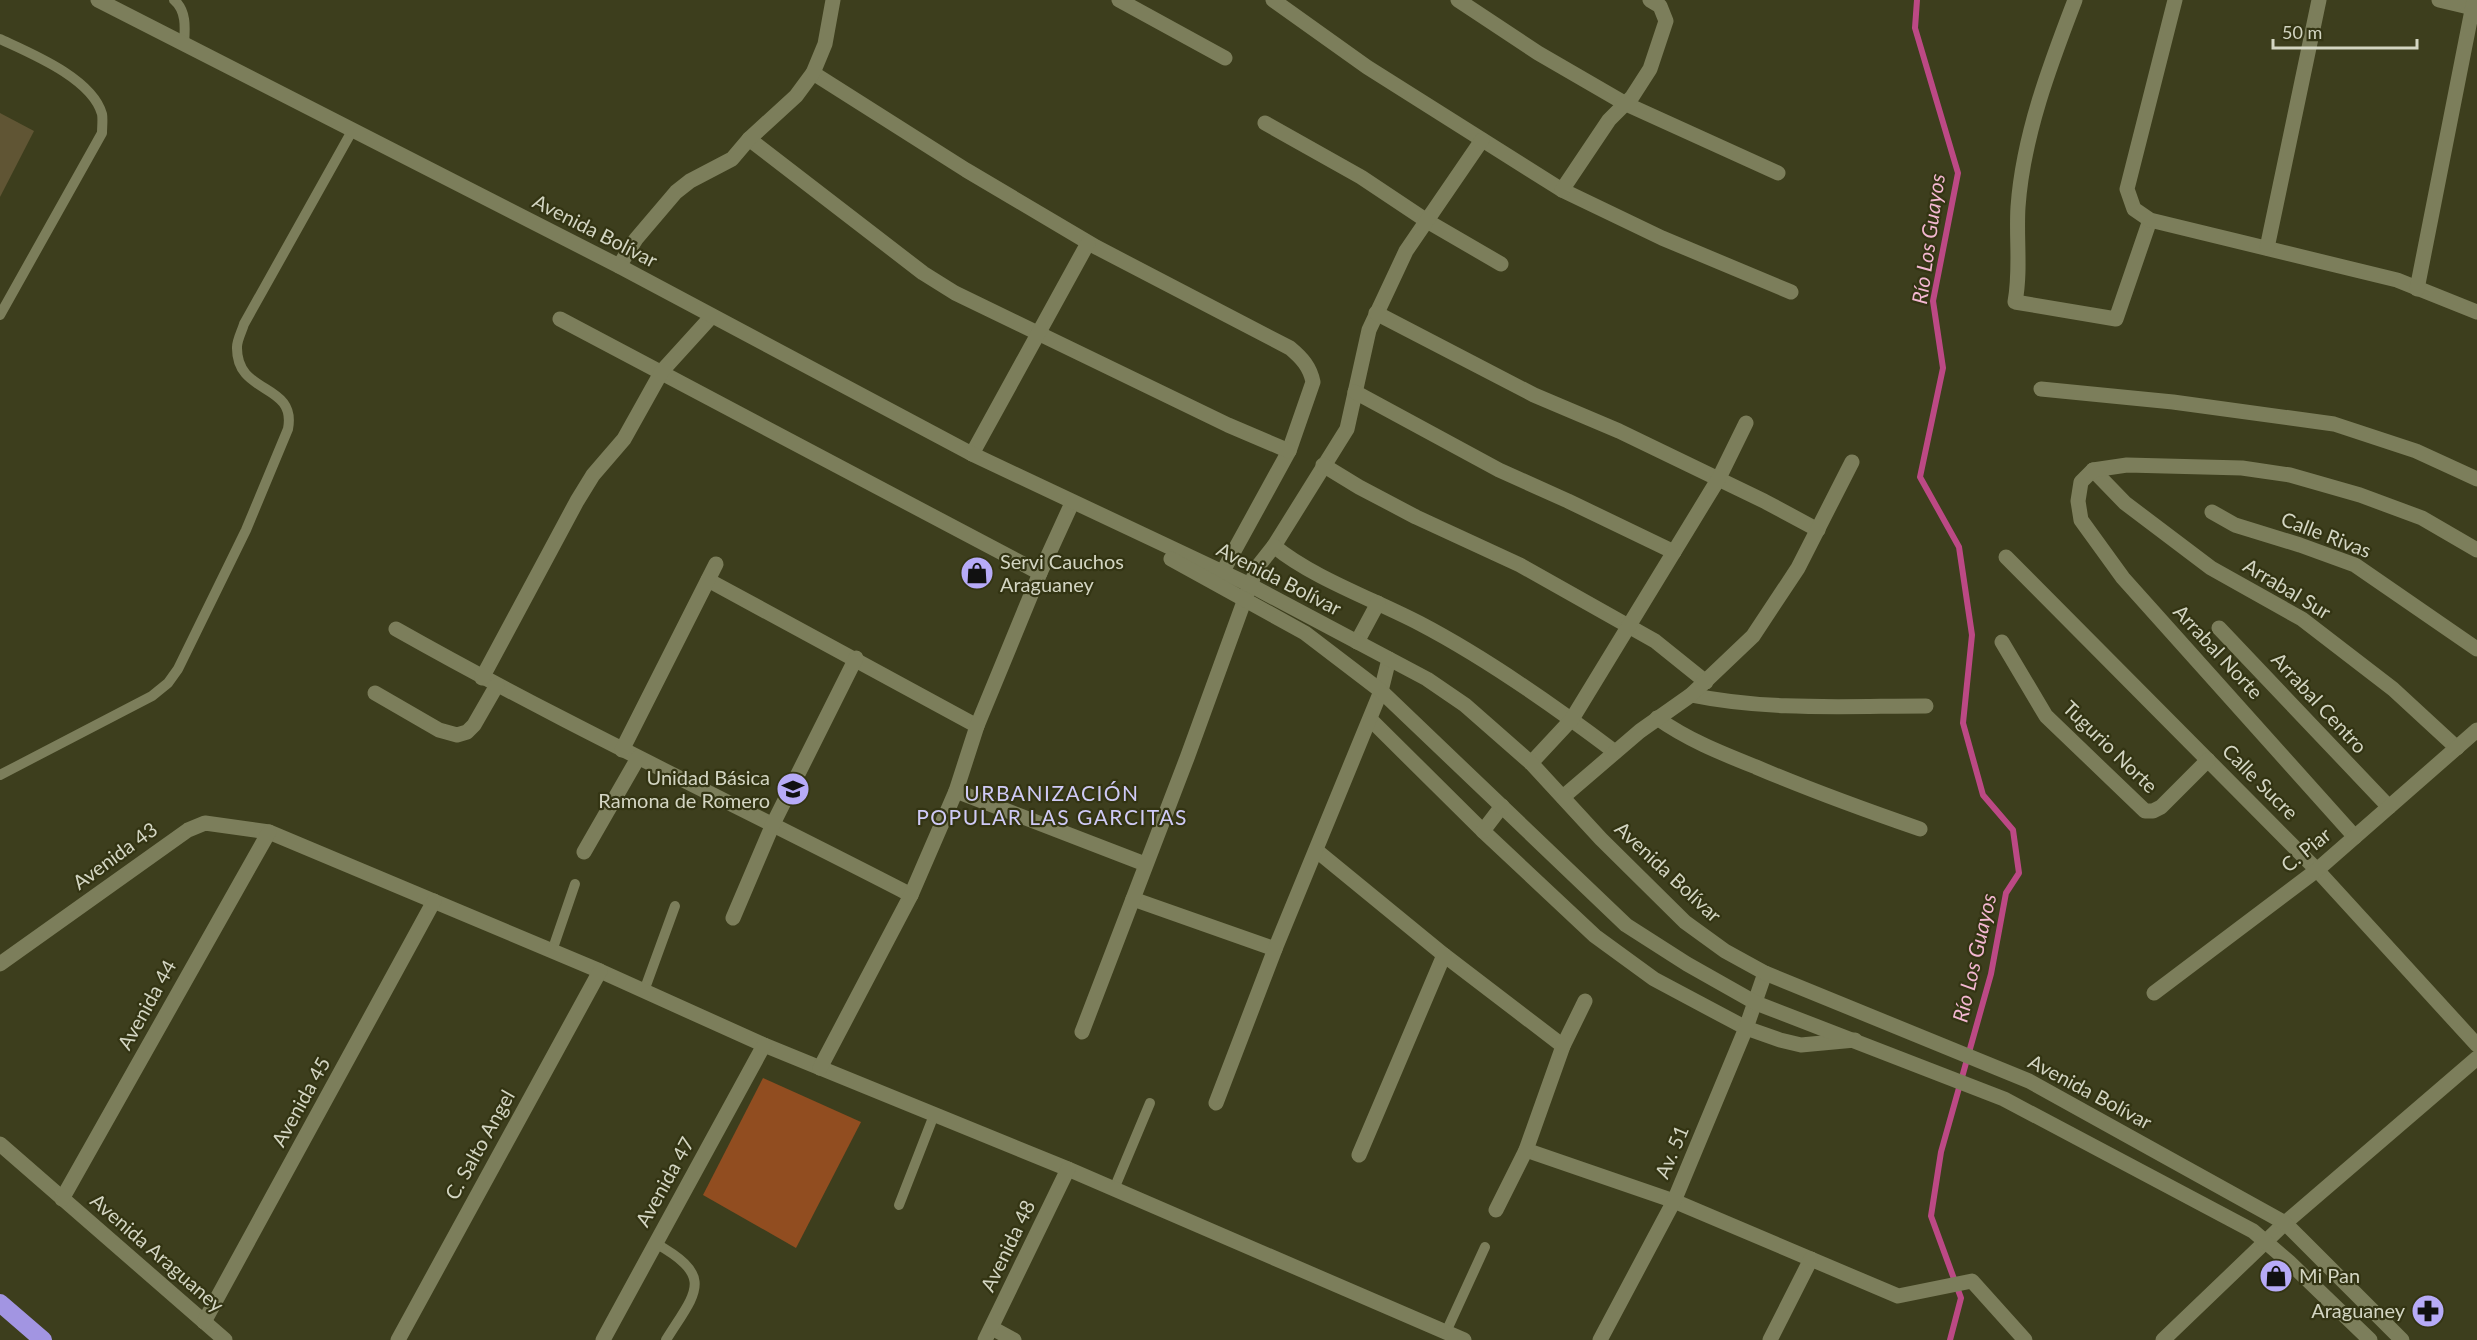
<svg xmlns="http://www.w3.org/2000/svg" width="2477" height="1340" font-family="Lato,sans-serif">
<style>
.green{fill:#914d20}
.lines{fill:none;stroke-linecap:round;stroke-linejoin:round}
.stream{stroke:#bc4985;stroke-width:6}
.building{fill:#605534}
.service{stroke:#7c7e5b;stroke-width:10}
.minor{stroke:#7c7e5b;stroke-width:15}
.secondary{stroke:#7c7e5b;stroke-width:15}
.motorway{stroke:#a295e2;stroke-width:18}
.labels{text-anchor:middle;stroke-width:4.5;stroke-linejoin:round;paint-order:stroke}
.street-label{font-size:20px;fill:#d3d5c2;stroke:#333413}
.poi-label{font-size:20px;fill:#d3d5c2;stroke:#333413;text-anchor:start}
.water-label{font-size:21px;font-style:italic;fill:#f3b7d1;stroke:#333413}
.neighbourhood-label{font-size:21px;letter-spacing:1.5px;fill:#cfcaf6;stroke:#333413}
</style>
<rect width="100%" height="100%" fill="#3d3e1d"/>
<polygon class="green" points="763,1078 861,1122 796,1248 703,1195"/>
<g class="lines">
<polyline class="stream" points="1917,0 1915,28 1958,173 1933,301 1943,368 1920,477 1959,547 1972,635 1963,723 1983,795 2013,830 2019,873 2006,893 1991,974 1941,1152 1931,1216 1961,1298 1950,1340"/>
</g>
<polygon class="building" points="0,113 34,131 0,197"/>
<g class="lines">
<g class="service">
<path d="M174 0C187 11 185 29 184 44"/>
<path d="M0 39C30 53 92 78 102 114 103 119 102 127 102 133L0 315"/>
<path d="M0 775 152 696 168 683 178 669 246 530 288 429C297 382 236 396 237 347 237 340 242 331 244 324L352 131"/>
<polyline points="552,951 575,884"/>
<polyline points="644,991 675,906"/>
<polyline points="1114,1189 1150,1103"/>
<polyline points="899,1205 934,1115"/>
<path d="M655 1243C716 1277 696 1292 666 1340"/>
<polyline points="1446,1332 1485,1247"/>
</g>
<g class="minor">
<polyline points="1119,0 1225,58"/>
<polyline points="1273,0 1367,67 1562,190 1662,238 1791,292"/>
<polyline points="1458,0 1538,53 1626,104 1778,173"/>
<path d="M2075 0C2050 65 2023 136 2018 207 2016 239 2021 270 2015 302L2116 319 2150 220"/>
<polyline points="2175,0 2127,189 2134,209 2150,220 2397,280 2477,312"/>
<polyline points="2439,0 2477,9"/>
<path d="M813 73 966 170 1096 247 1290 348C1302 358 1310 367 1313 382L1289 451 1217 582"/>
<polyline points="1265,123 1361,177 1427,221 1501,264"/>
<polyline points="749,139 923,273 955,293 1228,425 1289,451"/>
<path d="M1482 140 1406 251 1369 330 1347 429 1274 546C1311 577 1375 600 1419 623 1488 659 1553 705 1615 752"/>
<polyline points="1562,190 1609,120 1632,97 1650,69 1666,21 1660,6 1650,0"/>
<polyline points="2267,248 2319,0"/>
<polyline points="619,266 636,239 676,192 690,181 732,159 749,139 796,96 813,73 825,44 833,0"/>
<polyline points="2417,289 2474,0"/>
<polyline points="1376,313 1534,395 1619,431 1764,501 1818,530"/>
<polyline points="560,319 1040,573"/>
<polyline points="2041,389 2173,402 2334,424 2416,451 2477,479"/>
<polyline points="1355,392 1499,470 1568,501 1674,552"/>
<polyline points="972,454 1088,243"/>
<polyline points="1323,465 1359,487 1416,517 1520,565 1655,641 1706,682"/>
<polyline points="2093,470 2125,503 2211,568 2302,619 2393,689 2457,748"/>
<polyline points="2212,512 2235,525 2300,545 2355,565 2477,649"/>
<polyline points="2006,557 2317,870 2477,1045"/>
<polyline points="708,580 977,726"/>
<polyline points="2219,628 2389,807"/>
<path d="M396 629C564 724 739 806 911 895"/>
<polyline points="1357,642 1378,603"/>
<polyline points="2002,642 2046,716 2145,811 2153,811 2161,807 2208,760"/>
<polyline points="482,678 577,501 593,475 624,439 662,371 712,316"/>
<polyline points="375,693 439,730 457,735 467,732 474,725 497,685"/>
<path d="M1691 695C1768 711 1848 706 1926 706"/>
<path d="M1657 718C1688 740 1721 753 1756 767 1810 790 1865 810 1920 829"/>
<polyline points="1370,719 1483,831 1595,936 1654,979 1746,1028 1780,1040 1801,1045 1855,1040"/>
<polyline points="622,750 716,564"/>
<polyline points="1531,763 1572,719 1719,478 1746,423"/>
<polyline points="956,791 1145,864"/>
<polyline points="1563,797 1640,731 1691,695 1753,636 1798,568 1852,462"/>
<polyline points="1483,831 1502,806"/>
<polyline points="2355,837 2123,578 2081,520 2078,501 2081,482 2093,470 2127,465 2242,468 2290,475 2360,495 2422,518 2477,550"/>
<polyline points="1317,851 1444,955 1563,1046"/>
<polyline points="584,852 638,758"/>
<polyline points="1133,899 1275,949"/>
<polyline points="733,918 773,824 856,658"/>
<polyline points="0,964 188,830 205,823 269,832 600,971 764,1045 1068,1169 1464,1340"/>
<polyline points="2154,993 2317,870 2477,730"/>
<polyline points="1082,1032 1187,758 1250,585 1259,565 1274,546"/>
<polyline points="820,1068 911,895 956,791 977,726 1040,573 1072,503"/>
<polyline points="1216,1103 1275,949 1381,691 1389,659"/>
<polyline points="0,1144 225,1340"/>
<polyline points="1526,1150 1674,1201 1898,1296 1972,1281 2025,1340"/>
<polyline points="1359,1155 1444,955"/>
<polyline points="62,1199 269,832"/>
<polyline points="1496,1210 1526,1150 1563,1046 1585,1001"/>
<polyline points="204,1322 434,901"/>
<polyline points="992,1328 1014,1340"/>
<polyline points="398,1340 600,971"/>
<polyline points="603,1340 764,1045"/>
<polyline points="985,1340 1068,1169"/>
<polyline points="1600,1340 1674,1201 1746,1028 1765,973"/>
<polyline points="1770,1340 1811,1259"/>
<polyline points="2163,1340 2285,1223 2477,1058"/>
</g>
<g class="secondary">
<polyline points="98,0 619,266 972,454 1250,585 1427,679 1465,705 1531,763 1601,839 1685,922 1725,951 1765,973 2029,1081 2285,1223 2402,1340"/>
<polyline points="1171,559 1305,633 1381,691 1626,925 1687,964 1756,1003 2004,1099 2253,1231 2289,1262 2370,1340"/>
</g>
<polyline class="motorway" points="0,1303 43,1340"/>
</g>
<defs>
<g id="shop-disc" transform="scale(1.725)"><circle r="9.5" fill="#b7abf8" stroke="#333413"/><path d="M-5-2.5h2.3a2.7 3.5 0 0 1 5.4 0H5L5.5 6h-11ZM-1.5-2.5h3a1.5 2.3 0 0 0-3 0Z" fill="#111"/></g>
<g id="school-disc" transform="scale(1.725)"><circle r="9.5" fill="#b7abf8" stroke="#333413"/><path d="M0-5L7-2L0 1L-7-2ZM-4 1L0 2.5L4 1V4Q0 6-4 4Z" fill="#111"/></g>
<g id="pharmacy-disc" transform="scale(1.725)"><circle r="9.5" fill="#b7abf8" stroke="#333413"/><path d="M-2-6h4v4h4v4h-4v4h-4v-4h-4v-4h4Z" fill="#111"/></g>
</defs>
<g fill-rule="evenodd">
<use href="#shop-disc" x="977" y="573"/>
<use href="#school-disc" x="793" y="789"/>
<use href="#shop-disc" x="2276" y="1276"/>
<use href="#pharmacy-disc" x="2428" y="1311"/>
</g>
<g class="labels">
<g class="street-label">
<text transform="translate(595 231) rotate(27)" y="7">Avenida Bolívar</text>
<text transform="translate(2326 535) rotate(21)" y="7">Calle Rivas</text>
<text transform="translate(1279 579) rotate(27)" y="7">Avenida Bolívar</text>
<text transform="translate(2287 589) rotate(31)" y="7">Arrabal Sur</text>
<text transform="translate(2218 652) rotate(47)" y="7">Arrabal Norte</text>
<text transform="translate(2319 703) rotate(47)" y="7">Arrabal Centro</text>
<text transform="translate(2110 747) rotate(44)" y="7">Tugurio Norte</text>
<text transform="translate(2260 782) rotate(45)" y="7">Calle Sucre</text>
<text transform="translate(2306 850) rotate(-39)" y="7">C. Piar</text>
<text transform="translate(115 856) rotate(-36)" y="7">Avenida 43</text>
<text transform="translate(1668 872) rotate(43)" y="7">Avenida Bolívar</text>
<text transform="translate(147 1005) rotate(-61)" y="7">Avenida 44</text>
<text transform="translate(2090 1092) rotate(28)" y="7">Avenida Bolívar</text>
<text transform="translate(301 1102) rotate(-61)" y="7">Avenida 45</text>
<text transform="translate(480 1145) rotate(-61)" y="7">C. Salto Angel</text>
<text transform="translate(1672 1152) rotate(-67)" y="7">Av. 51</text>
<text transform="translate(665 1182) rotate(-61)" y="7">Avenida 47</text>
<text transform="translate(1008 1246) rotate(-64)" y="7">Avenida 48</text>
<text transform="translate(157 1253) rotate(41)" y="7">Avenida Araguaney</text>
</g>
<g class="poi-label">
<text x="1000" y="569">Servi Cauchos<tspan x="1000" dy="23">Araguaney</tspan></text>
<text x="770" y="785" text-anchor="end">Unidad Básica<tspan x="770" dy="23">Ramona de Romero</tspan></text>
<text x="2299" y="1283">Mi Pan</text>
<text x="2405" y="1318" text-anchor="end">Araguaney</text>
</g>
<g class="water-label">
<text transform="translate(1929 239) rotate(-82)" y="7">Río Los Guayos</text>
<text transform="translate(1975 958) rotate(-77)" y="7">Río Los Guayos</text>
</g>
<g class="neighbourhood-label">
<text x="1052" y="801">URBANIZACIÓN<tspan x="1052" dy="24">POPULAR LAS GARCITAS</tspan></text>
</g>
</g>
<path d="M2273 39v9h144v-9" fill="none" stroke="#d3d5c2" stroke-width="3"/>
<text x="2282" y="39" font-size="18" fill="#d3d5c2" stroke="#333413" stroke-width="4.5" paint-order="stroke">50 m</text>
</svg>
